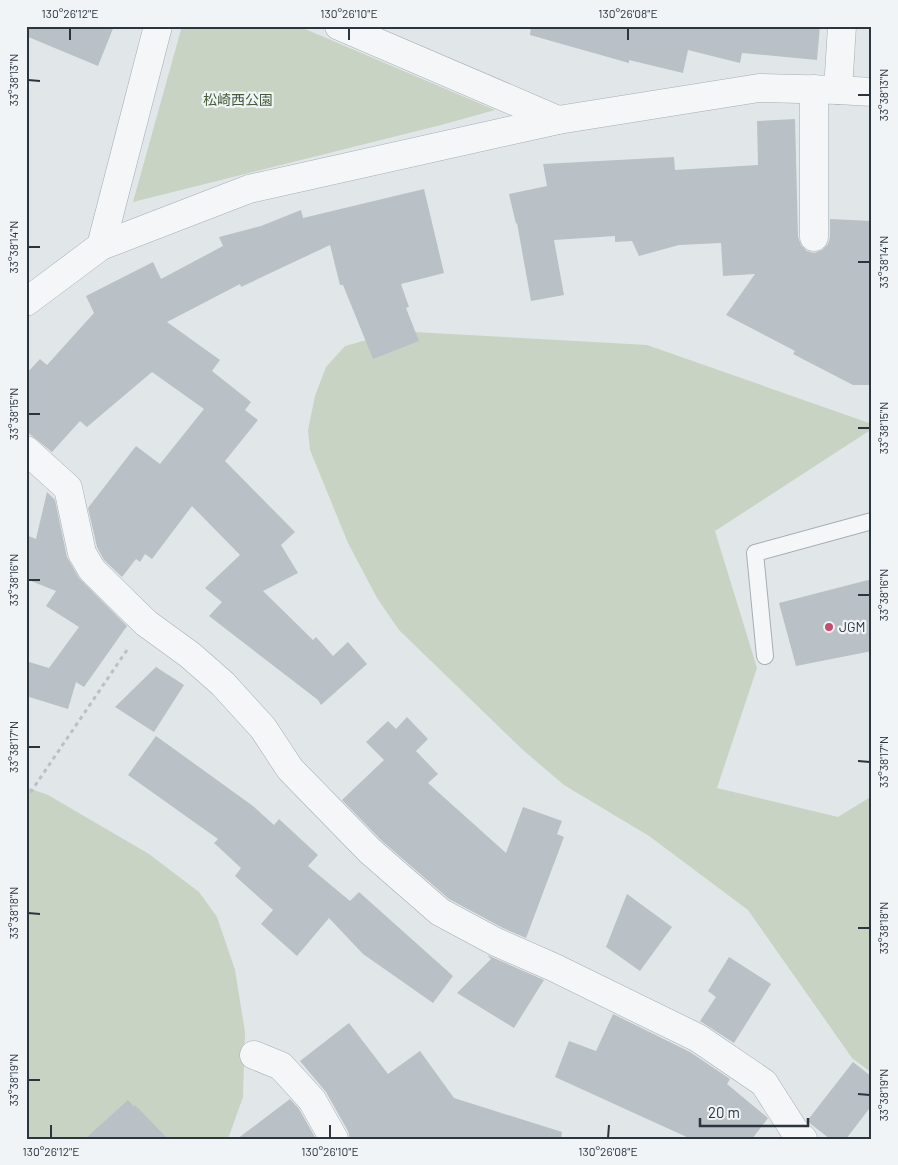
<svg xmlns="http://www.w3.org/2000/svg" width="898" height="1165" font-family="Barlow,'Noto Sans JP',sans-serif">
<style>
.green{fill:#c9d3c3}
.building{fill:#b9c0c6}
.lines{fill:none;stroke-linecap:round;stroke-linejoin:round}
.service-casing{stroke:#a6adb3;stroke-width:18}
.minor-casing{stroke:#a6adb3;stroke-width:29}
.path{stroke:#bbc0c4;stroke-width:3;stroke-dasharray:4 4;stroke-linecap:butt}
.service{stroke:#f4f6f8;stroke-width:16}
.minor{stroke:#f4f6f8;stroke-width:28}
.ticks{fill:none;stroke:#2a3540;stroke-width:2}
.poi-dot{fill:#c84c70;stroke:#f1f4f7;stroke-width:2}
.labels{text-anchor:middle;stroke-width:4.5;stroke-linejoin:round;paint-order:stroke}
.park-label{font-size:14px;fill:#445c38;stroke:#f1f4f7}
.poi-label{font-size:14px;fill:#2a3540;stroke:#f1f4f7;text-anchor:start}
.neatline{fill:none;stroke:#2a3540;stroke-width:2}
.ticks-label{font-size:12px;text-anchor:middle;fill:#2a3540}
</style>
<rect width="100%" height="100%" fill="#e1e6e9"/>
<g class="green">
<polygon points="182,26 298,26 495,110 441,125 133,202"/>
<polygon points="414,332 647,345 872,424 872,429 715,531 757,668 717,788 838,817 872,796 872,1073 852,1058 748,910 649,836 564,785 523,750 399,630 377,598 348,543 310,450 308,430 315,396 326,367 345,346 370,339"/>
<polygon points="26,787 48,795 149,854 199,892 217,917 235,970 245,1032 243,1097 228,1139 26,1139"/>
</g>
<g class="building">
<polygon points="26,26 114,26 98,66 26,36"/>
<polygon points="531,26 820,26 817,60 742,53 740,63 688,50 683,73 629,60 629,63 530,35"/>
<polygon points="795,119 798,237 801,245 807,251 814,253 822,250 828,244 830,237 830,219 872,221 872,385 853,385 793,354 795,351 726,315 755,274 723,276 721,243 679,245 639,256 632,241 615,242 615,236 554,240 564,295 531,301 517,223 516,224 509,194 547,186 543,164 674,157 675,170 758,165 757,121"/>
<polygon points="424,189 444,273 401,284 409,307 406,308 419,341 373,359 343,285 340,285 330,245 241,287 240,284 167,322 220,360 212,371 251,402 245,410 258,420 225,461 295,532 281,545 298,573 263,591 313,640 316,637 333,656 348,642 367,664 321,705 318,700 209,616 222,602 205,588 240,555 192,506 152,559 145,554 140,562 136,559 122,577 104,560 97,547 88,508 136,446 160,464 204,409 152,372 87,427 80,421 52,452 26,431 26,374 40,359 47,365 94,313 86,296 153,262 161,279 223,246 219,237 261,226 301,210 303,218"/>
<polygon points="47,492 55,500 67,557 79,578 127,626 84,687 76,682 68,709 26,696 26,661 49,668 79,627 46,606 56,591 26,579 26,535 36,539"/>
<polygon points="872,579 872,651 796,666 779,603"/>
<polygon points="156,667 184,685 154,732 115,707"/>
<polygon points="407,717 428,739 416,751 438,774 428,783 506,853 523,807 562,821 557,834 564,837 526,938 503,928 449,899 381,840 342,800 384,760 366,742 388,721 396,729"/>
<polygon points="156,736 253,806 274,825 279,819 318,855 308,866 350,901 359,892 453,976 433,1003 363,954 329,918 297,956 261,924 273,910 235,876 241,868 214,843 218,839 128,775"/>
<polygon points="627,894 672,927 640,971 606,947"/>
<polygon points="487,955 544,980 514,1028 457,993 491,959"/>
<polygon points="729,957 771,984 734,1043 700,1021 716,997 708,991"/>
<polygon points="613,1014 690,1052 730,1079 727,1084 768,1118 752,1139 691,1139 555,1077 569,1041 596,1051"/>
<polygon points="349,1023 388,1074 420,1051 454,1098 562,1132 561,1139 350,1139 348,1131 326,1092 300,1061"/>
<polygon points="853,1062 872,1077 872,1105 846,1139 830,1139 807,1121"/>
<polygon points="290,1099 299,1109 316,1139 237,1139"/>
<polygon points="128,1100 134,1107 135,1105 168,1139 85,1139"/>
</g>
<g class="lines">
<g class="service-casing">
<polyline id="service" points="765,656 755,553 872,521"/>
</g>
<g class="minor-casing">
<g id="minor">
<polyline points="339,26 558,120"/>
<polyline points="814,89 814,237"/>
<polyline points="838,90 842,26"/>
<polyline points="101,246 158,26"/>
<polyline points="26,302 101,246 249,189 558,120 759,88 838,90 872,92"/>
<polyline points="26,450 68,488 82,553 92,570 146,623 190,655 223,684 263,728 290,769 370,851 440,912 496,942 553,967 698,1038 764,1083 794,1130 803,1139"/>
<polyline points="254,1055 281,1066 312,1100 334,1139"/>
</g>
</g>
<polyline class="path" points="26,799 127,650"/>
<use href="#service" class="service"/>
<use href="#minor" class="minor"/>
</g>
<path class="ticks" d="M70 40V28M349 40V28M628 40V28M28 80 40 81M858 95H870M28 247H40M858 262H870M28 414H40M858 428H870M28 580H40M858 595H870M28 747H40M858 761 870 762M28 913 40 914M858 928H870M28 1080H40M858 1094 870 1095M51 1138V1125M330 1138V1125M608 1138 609 1125"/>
<circle class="poi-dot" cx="829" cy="627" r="5"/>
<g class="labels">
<g class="park-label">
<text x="238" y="105">松崎西公園</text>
</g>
<g class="poi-label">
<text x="839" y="632">JGM</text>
</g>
</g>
<rect width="898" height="1165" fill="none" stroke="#f1f4f7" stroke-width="55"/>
<path d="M700 1118v8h108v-8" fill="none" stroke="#2a3540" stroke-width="2.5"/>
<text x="708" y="1118" font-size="15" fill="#2a3540" stroke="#f1f4f7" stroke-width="4" paint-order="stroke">20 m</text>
<rect x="28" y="28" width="842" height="1110" class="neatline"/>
<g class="ticks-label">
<text x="70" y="18">130°26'12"E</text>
<text x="349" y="18">130°26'10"E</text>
<text x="628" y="18">130°26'08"E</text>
<text transform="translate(14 80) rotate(-90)" y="4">33°38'13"N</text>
<text transform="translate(884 95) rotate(-90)" y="4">33°38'13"N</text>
<text transform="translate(14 247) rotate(-90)" y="4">33°38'14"N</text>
<text transform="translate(884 262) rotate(-90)" y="4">33°38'14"N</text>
<text transform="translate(14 414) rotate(-90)" y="4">33°38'15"N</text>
<text transform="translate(884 428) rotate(-90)" y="4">33°38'15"N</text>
<text transform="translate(14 580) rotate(-90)" y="4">33°38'16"N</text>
<text transform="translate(884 595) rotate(-90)" y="4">33°38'16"N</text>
<text transform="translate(14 747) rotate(-90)" y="4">33°38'17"N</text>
<text transform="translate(884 762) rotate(-90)" y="4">33°38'17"N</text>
<text transform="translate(14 913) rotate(-90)" y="4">33°38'18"N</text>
<text transform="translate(884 928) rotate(-90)" y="4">33°38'18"N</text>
<text transform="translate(14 1080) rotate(-90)" y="4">33°38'19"N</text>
<text transform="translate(884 1095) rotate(-90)" y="4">33°38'19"N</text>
<text x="51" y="1156">130°26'12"E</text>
<text x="330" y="1156">130°26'10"E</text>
<text x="608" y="1156">130°26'08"E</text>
</g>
</svg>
